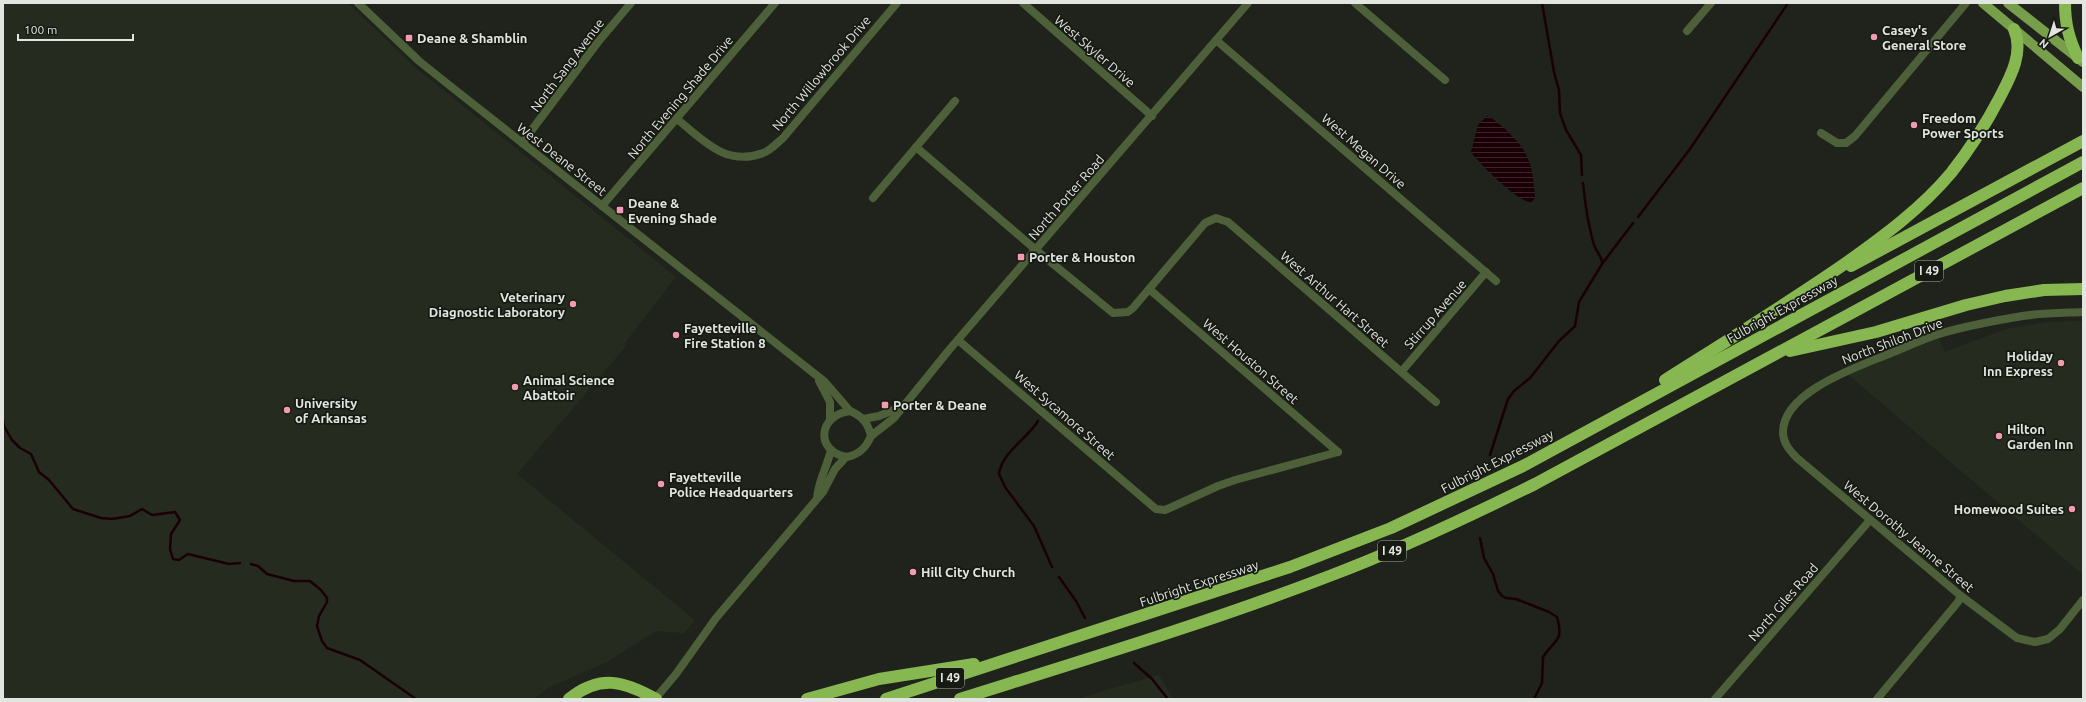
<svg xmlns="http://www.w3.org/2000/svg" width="2086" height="702" font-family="Ubuntu,sans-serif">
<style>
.built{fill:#252c1f}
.water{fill:url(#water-rules)}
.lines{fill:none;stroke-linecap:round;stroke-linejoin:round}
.stream{stroke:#1a0006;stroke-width:2.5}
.minor{stroke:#4d6039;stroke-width:8}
.major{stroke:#779e4a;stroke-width:10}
.highway{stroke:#87b750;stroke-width:12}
.poi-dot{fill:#f19ab1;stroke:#161a13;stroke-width:1.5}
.labels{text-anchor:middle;stroke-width:3.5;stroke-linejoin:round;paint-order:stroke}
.shield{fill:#161a13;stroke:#a5a8a2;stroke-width:1}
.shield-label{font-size:12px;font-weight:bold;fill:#e2e5e0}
.poi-label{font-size:13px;font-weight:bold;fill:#e2e5e0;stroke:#161a13;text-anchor:start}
.street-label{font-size:13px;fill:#e2e5e0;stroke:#161a13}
</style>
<defs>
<pattern id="water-rules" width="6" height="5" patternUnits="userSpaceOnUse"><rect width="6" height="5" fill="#1a0006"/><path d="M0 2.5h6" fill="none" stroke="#3b252a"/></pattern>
</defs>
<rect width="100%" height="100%" fill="#1f231c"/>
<g class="built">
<polygon points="3,3 348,3 416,68 676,277 624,344 626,346 517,474 695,620 684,633 656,631 607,662 548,688 534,699 3,699"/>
<polygon points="2083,321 2083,575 1845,372 1937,335 1945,352 2006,329 2047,322"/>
<polygon points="1159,675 1173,699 1079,699 1106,690"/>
</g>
<path class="water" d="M1487 116C1494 119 1501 125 1507 131 1531 154 1532 165 1535 197L1532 202C1519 204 1479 163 1471 152L1478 125Z"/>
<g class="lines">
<g class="stream">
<polyline points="1542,3 1554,72 1559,90 1560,113 1566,130 1581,155 1582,175"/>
<polyline points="1638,217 1690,149 1788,3"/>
<polyline points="1602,264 1633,223"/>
<polyline points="3,420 4,426 12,440 20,448 31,454 39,472 49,480 73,509 101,518 112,519 130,516 142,509 152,515 175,512 180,520 171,534 170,549 173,559 179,560 188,554 229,564 240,563"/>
<path d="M1038 421C1027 439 1002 452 999 474L1005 487 1034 526 1052 567"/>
<path d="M1490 455 1508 399 1514 391 1530 378 1559 341 1575 326 1579 302 1602 264C1603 257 1596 252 1594 245 1588 225 1585 203 1583 183"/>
<path d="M1480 538 1484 558 1493 574 1498 591 1502 596 1506 598 1516 599 1549 612 1557 617C1564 642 1555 639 1543 657L1542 683 1534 699"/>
<polyline points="251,564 258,566 267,574 294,581 310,581 321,590 327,598 327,602 319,616 317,626 322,641 327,648 360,660 416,699"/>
<polyline points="1059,577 1076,601 1085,618"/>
<polyline points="1134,663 1152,679 1168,699"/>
</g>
<g class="minor">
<polyline points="358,3 419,61 449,85 825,382 850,411"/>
<polyline points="1023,3 1152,116"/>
<polyline points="1355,3 1445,80"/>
<polyline points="1687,31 1711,3"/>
<polyline points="1216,40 1496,281"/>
<path d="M677 119C703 140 726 167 763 153 770 151 777 143 783 138L897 3"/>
<polyline points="1821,133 1837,143 1846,143 1855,136 1966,3"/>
<polyline points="522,143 598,42 631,3"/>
<polyline points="916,147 1036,250 1113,313 1128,312 1133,308 1205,223 1216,218 1228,222 1436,402"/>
<polyline points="873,198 955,101"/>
<polyline points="602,206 775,3"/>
<polyline points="1149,289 1338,452"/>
<path d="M2083 312C2062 313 2043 313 2022 316 1994 321 1963 326 1936 335 1921 340 1906 347 1891 353 1860 366 1783 391 1783 432 1783 443 1790 451 1797 458L1961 596 2017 638 2035 642 2048 639 2060 629 2083 600"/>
<polyline points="958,340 1156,509 1165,510 1172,507 1218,486 1235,480 1338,452"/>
<polyline points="1402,371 1486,272"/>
<polyline points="819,381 830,402 830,419"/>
<path d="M850 411C862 416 868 423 871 436 866 448 859 455 846 457 814 450 819 415 850 411Z"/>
<polyline points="863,419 879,416 901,407"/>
<polyline points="871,436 894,418 949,350 1248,3"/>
<path d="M817 498C818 482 827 467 831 450"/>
<polyline points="655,699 676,674 716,618 823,492 835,469 846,457"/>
<polyline points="1715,699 1870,520"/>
<polyline points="1877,699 1958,602 1961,596"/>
</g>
<g class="major">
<polyline points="1983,3 2083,87"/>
<polyline points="2008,3 2083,62"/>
</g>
<g class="highway">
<path d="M2065 3C2065 24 2069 39 2078 58"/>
<polyline points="1851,266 2083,141"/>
<polyline points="1790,351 1876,332 1966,305 2005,296 2044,290 2083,289"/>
<path d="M1665 380C1725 342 1785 305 1843 265 1881 238 1921 209 1951 173 1970 149 1986 124 2000 97 2011 76 2024 52 2014 29"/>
<path d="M569 699C600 674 624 681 656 699"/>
<polyline points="807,699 879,679 974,664"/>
<polyline points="886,699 1290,567 1391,528 1523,466 2083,162"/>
<path d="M960 699C1084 660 1210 622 1332 575 1401 549 1468 517 1535 484L2083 188"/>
</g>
</g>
<g class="poi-dot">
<circle cx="1874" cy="37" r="4"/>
<rect x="405" y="34" width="8" height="8" rx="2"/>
<circle cx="1914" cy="125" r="4"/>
<rect x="616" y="206" width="8" height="8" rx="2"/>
<rect x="1017" y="253" width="8" height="8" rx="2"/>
<circle cx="573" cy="304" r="4"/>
<circle cx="676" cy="335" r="4"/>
<circle cx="2061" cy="363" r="4"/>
<circle cx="515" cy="387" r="4"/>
<rect x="881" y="401" width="8" height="8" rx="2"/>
<circle cx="287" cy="410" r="4"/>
<circle cx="1999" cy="436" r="4"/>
<circle cx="661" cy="484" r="4"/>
<circle cx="2072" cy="509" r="4"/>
<circle cx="913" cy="572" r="4"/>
</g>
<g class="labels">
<g class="shield">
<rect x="1915" y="261" width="28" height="20" rx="3"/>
<rect x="1378" y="541" width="28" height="20" rx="3"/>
<rect x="936" y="668" width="28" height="20" rx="3"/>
</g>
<g class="shield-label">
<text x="1929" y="275">I 49</text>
<text x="1392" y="555">I 49</text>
<text x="950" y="682">I 49</text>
</g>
<g class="poi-label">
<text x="1882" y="35">Casey's<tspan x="1882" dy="15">General Store</tspan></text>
<text x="417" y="43">Deane &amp; Shamblin</text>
<text x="1922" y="123">Freedom<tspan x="1922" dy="15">Power Sports</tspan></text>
<text x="628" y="208">Deane &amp;<tspan x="628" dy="15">Evening Shade</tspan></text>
<text x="1029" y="262">Porter &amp; Houston</text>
<text x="565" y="302" text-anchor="end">Veterinary<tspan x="565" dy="15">Diagnostic Laboratory</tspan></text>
<text x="684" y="333">Fayetteville<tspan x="684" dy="15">Fire Station 8</tspan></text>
<text x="2053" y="361" text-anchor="end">Holiday<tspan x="2053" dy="15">Inn Express</tspan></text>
<text x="523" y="385">Animal Science<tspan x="523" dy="15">Abattoir</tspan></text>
<text x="295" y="408">University<tspan x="295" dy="15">of Arkansas</tspan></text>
<text x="893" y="410">Porter &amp; Deane</text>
<text x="2007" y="434">Hilton<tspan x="2007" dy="15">Garden Inn</tspan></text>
<text x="669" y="482">Fayetteville<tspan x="669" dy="15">Police Headquarters</tspan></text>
<text x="2064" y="514" text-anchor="end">Homewood Suites</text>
<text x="921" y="577">Hill City Church</text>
</g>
<g class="street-label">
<text transform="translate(1095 51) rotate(41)" y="5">West Skyler Drive</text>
<text transform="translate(567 65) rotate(-53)" y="5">North Sang Avenue</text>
<text transform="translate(821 73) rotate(-50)" y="5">North Willowbrook Drive</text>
<text transform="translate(680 97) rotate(-50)" y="5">North Evening Shade Drive</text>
<text transform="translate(1364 151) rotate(41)" y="5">West Megan Drive</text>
<text transform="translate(562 159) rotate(38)" y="5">West Deane Street</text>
<text transform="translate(1066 197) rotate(-49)" y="5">North Porter Road</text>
<text transform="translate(1335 299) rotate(41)" y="5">West Arthur Hart Street</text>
<text transform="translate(1782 309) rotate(-29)" y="5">Fulbright Expressway</text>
<text transform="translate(1435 314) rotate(-49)" y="5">Stirrup Avenue</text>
<text transform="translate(1892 341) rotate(-21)" y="5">North Shiloh Drive</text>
<text transform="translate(1251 361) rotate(41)" y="5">West Houston Street</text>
<text transform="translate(1065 415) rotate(41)" y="5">West Sycamore Street</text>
<text transform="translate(1497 461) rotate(-27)" y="5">Fulbright Expressway</text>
<text transform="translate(1909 536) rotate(40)" y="5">West Dorothy Jeanne Street</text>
<text transform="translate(1199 583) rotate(-18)" y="5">Fulbright Expressway</text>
<text transform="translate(1783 602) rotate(-49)" y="5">North Giles Road</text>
</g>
</g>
<rect width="2086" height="702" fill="none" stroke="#e2e5e0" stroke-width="8"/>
<g transform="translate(2050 36) rotate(219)" stroke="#161a13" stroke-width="3" paint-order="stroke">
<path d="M0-3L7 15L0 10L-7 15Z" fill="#e2e5e0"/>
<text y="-6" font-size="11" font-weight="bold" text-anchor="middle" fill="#e2e5e0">N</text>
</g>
<path d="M18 34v6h115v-6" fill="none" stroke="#e2e5e0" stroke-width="2"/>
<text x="24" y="34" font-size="12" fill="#e2e5e0" stroke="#161a13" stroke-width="3" paint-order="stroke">100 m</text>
</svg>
